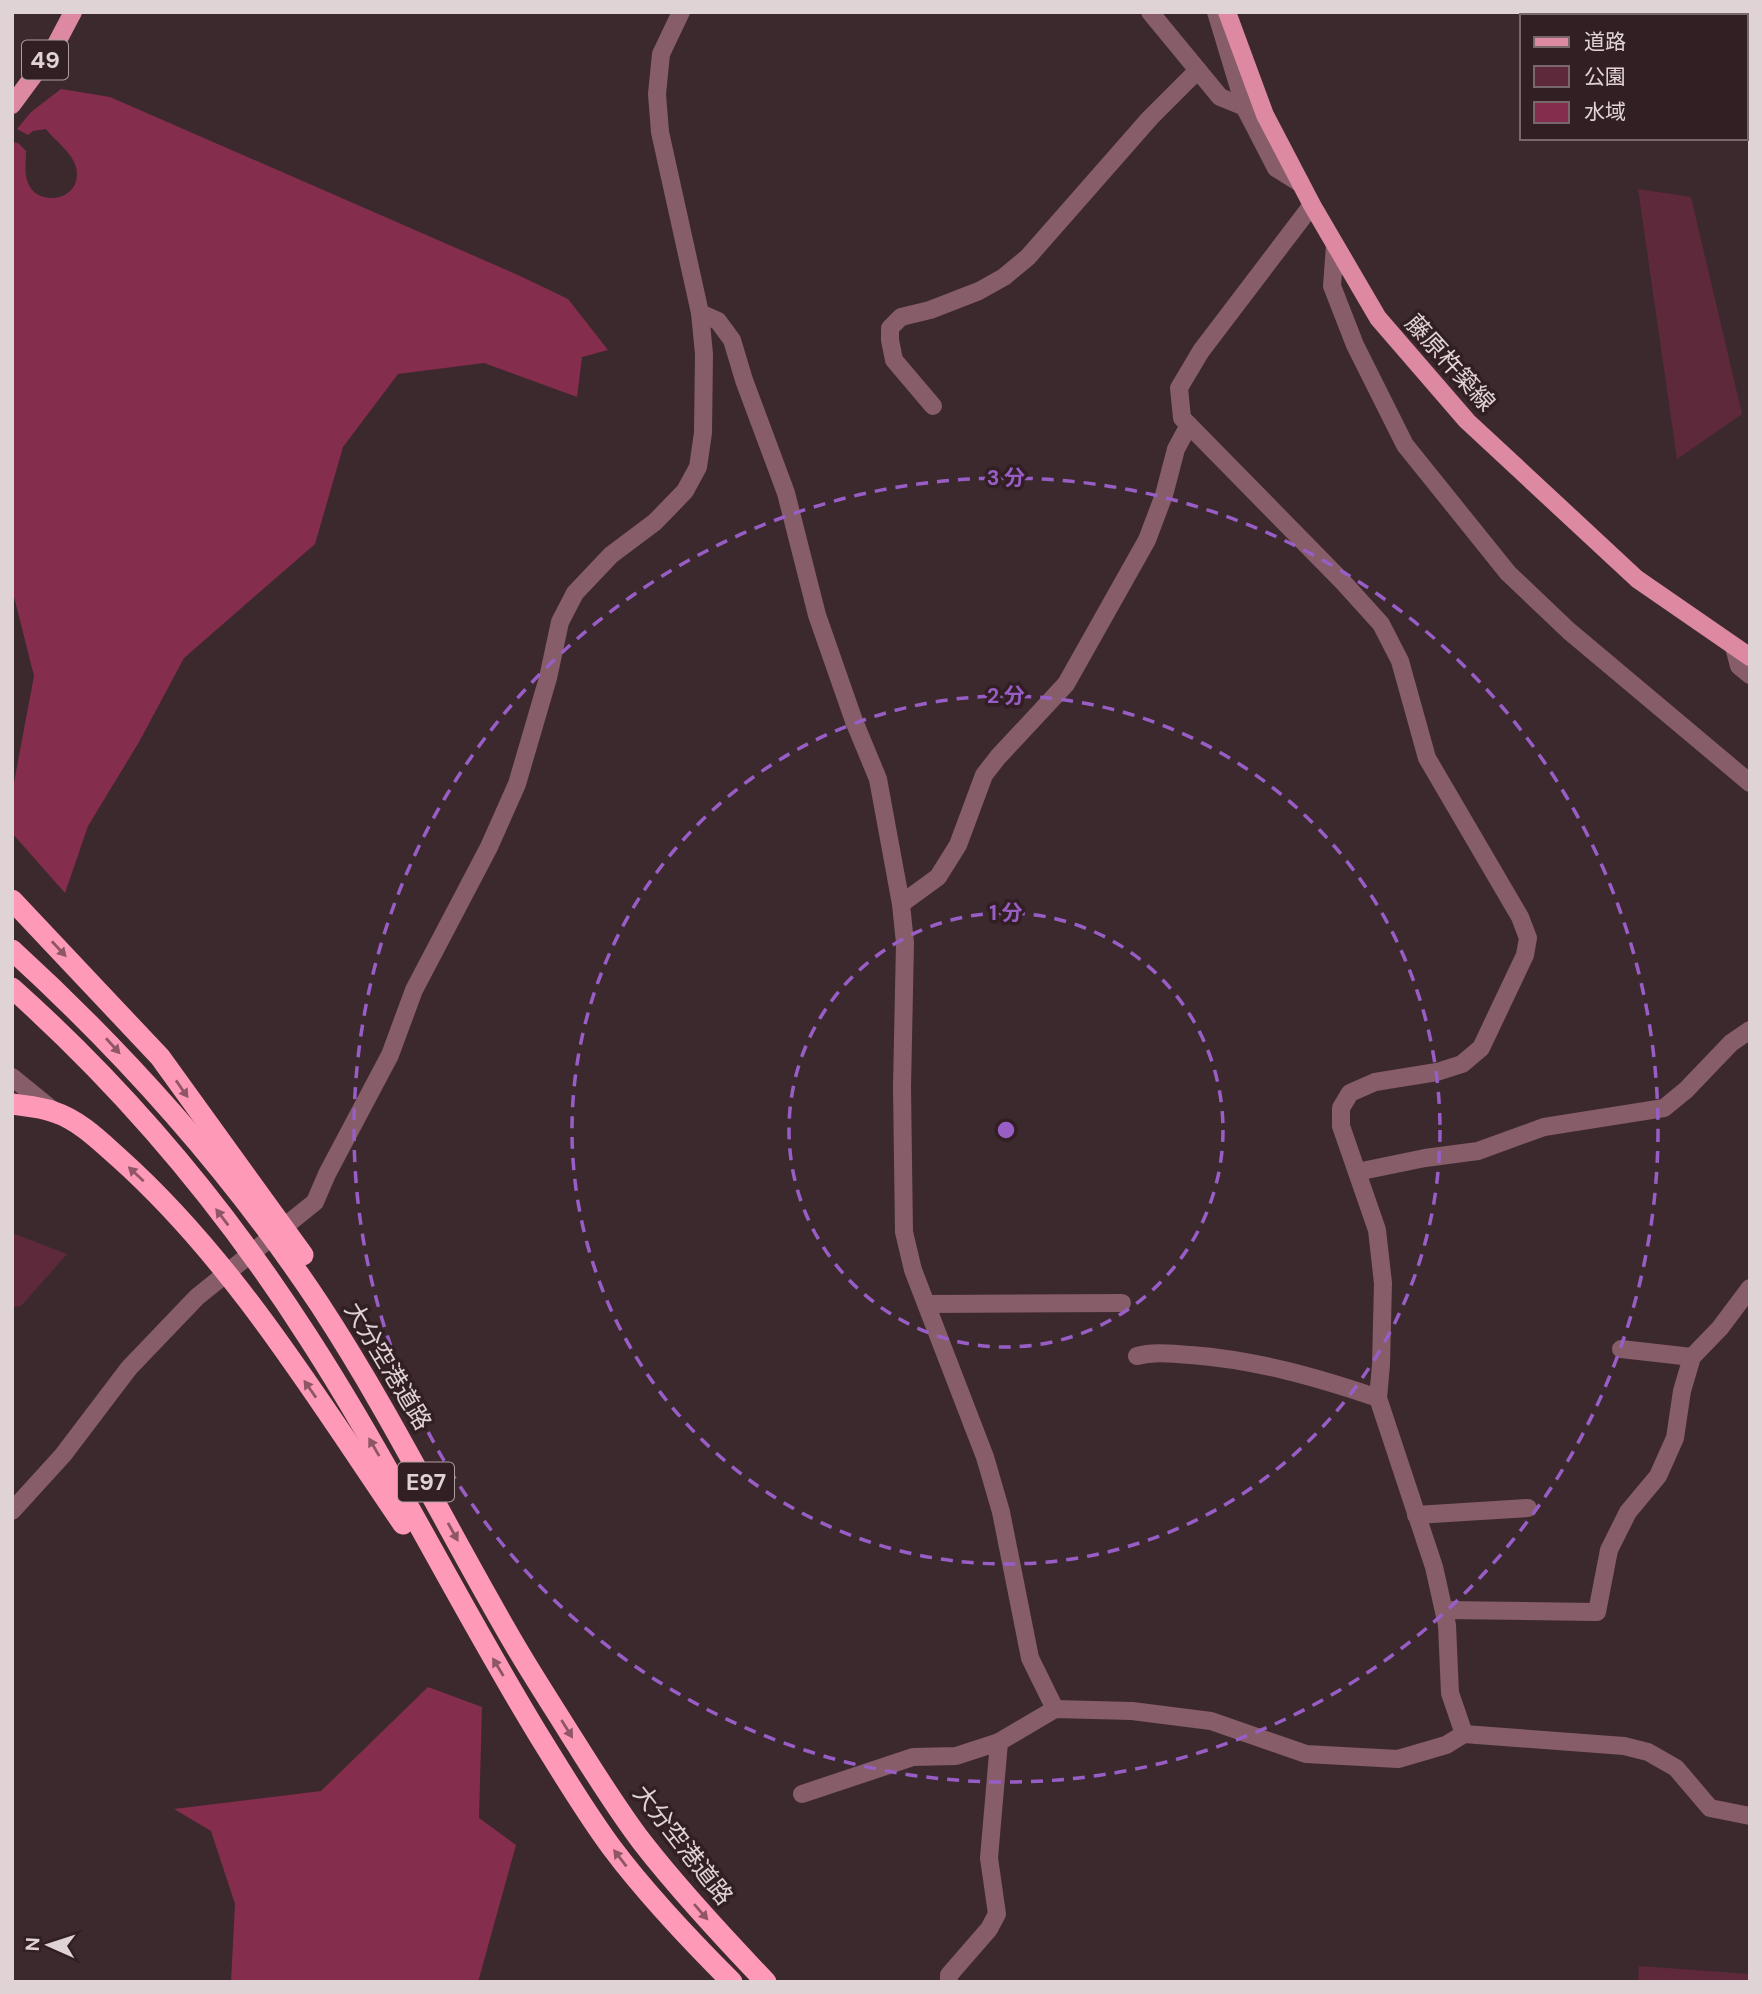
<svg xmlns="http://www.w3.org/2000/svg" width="1762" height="1994" font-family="'DM Sans','Noto Sans JP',sans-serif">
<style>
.green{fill:#5e293a}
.water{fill:#852d4d}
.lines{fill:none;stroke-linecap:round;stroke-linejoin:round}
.minor{stroke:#865d68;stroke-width:18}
.major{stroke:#dc89a1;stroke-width:18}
.highway{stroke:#fe9ab7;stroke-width:21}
.oneway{fill:#8e5666}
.ring{fill:none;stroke:#995ec6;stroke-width:3.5;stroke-dasharray:12 9}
.labels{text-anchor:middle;stroke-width:7;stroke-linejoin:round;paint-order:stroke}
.shield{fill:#321f24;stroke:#ac9da1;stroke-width:2}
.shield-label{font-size:23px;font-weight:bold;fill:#e0d3d6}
.street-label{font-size:24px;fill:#e0d3d6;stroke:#321f24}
.centre{fill:#995ec6;stroke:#321f24;stroke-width:3.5}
.ring-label{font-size:21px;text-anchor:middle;font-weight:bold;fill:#995ec6;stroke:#321f24;stroke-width:7;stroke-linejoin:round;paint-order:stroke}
</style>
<rect width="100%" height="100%" fill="#3c292e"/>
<g class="green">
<polygon points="1638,189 1691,197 1742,414 1677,459"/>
<polygon points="12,1233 67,1254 21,1306 12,1307"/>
<polygon points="1639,1966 1750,1974 1750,1982 1638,1982"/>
</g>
<g class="water">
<path d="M61 89 110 97 518 275 568 299 608 350 582 357 577 397 484 363 398 374 343 447 315 544 184 658 139 742 88 826 65 893 12 833V793L34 676 12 589V142L18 143 26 151C26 161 24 174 28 183 37 208 84 201 76 167 72 152 55 141 46 129L33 131 28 135 17 129 31 112Z"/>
<polygon points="428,1687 482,1707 479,1818 516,1845 478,1982 231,1982 235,1904 211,1831 174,1809 321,1791"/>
</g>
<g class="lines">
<g class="minor">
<polyline points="1150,12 1220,97 1252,110"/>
<polyline points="1216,12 1245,108 1276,168 1300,183"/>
<polyline points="1312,205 1201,351 1179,388 1182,418 1343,582 1381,624 1400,661 1427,758 1520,917 1528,938 1525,955 1481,1048 1462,1064 1437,1072 1375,1082 1350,1093 1341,1108 1341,1126 1377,1230 1383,1283 1381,1365 1378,1398 1434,1567 1447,1625 1450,1693 1464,1734"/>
<polyline points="1335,246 1332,286 1355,345 1405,445 1508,573 1569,631 1750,783"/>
<polyline points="700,313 718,321 732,340 744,380 786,493 817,615 854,721 878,779 901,904 905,943 902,1087 904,1232 913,1270 985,1457 1001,1512 1030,1658 1055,1709"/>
<polyline points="933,406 894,360 890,340 890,328 901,317 930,310 979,291 1004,277 1028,257 1150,118 1198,70"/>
<polyline points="1734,647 1739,666 1750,675"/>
<polyline points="901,904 938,877 958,845 984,775 998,757 1066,684 1147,540 1164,495 1176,449 1189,425"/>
<polyline points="12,1077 55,1112"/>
<polyline points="1357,1172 1425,1158 1478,1151 1544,1127 1664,1108 1686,1090 1731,1043 1750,1030"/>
<polyline points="928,1304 1122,1303"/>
<polyline points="1621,1349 1692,1357"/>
<path d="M1137 1356C1155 1351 1173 1354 1191 1355 1256 1360 1316 1377 1378 1398"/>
<polyline points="12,1511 63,1455 129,1368 197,1297 315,1202 327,1174 390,1055 414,990 489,847 517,784 548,678 560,622 575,593 611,555 655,522 685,491 698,467 703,433 704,354 700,313 660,132 657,94 661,54 681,12"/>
<polyline points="1416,1515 1528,1508"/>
<polyline points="1444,1610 1597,1612 1609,1550 1628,1512 1658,1476 1675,1438 1682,1391 1692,1357 1720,1328 1750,1288"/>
<polyline points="802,1794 913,1757 956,1756 999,1742 1055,1709 1132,1711 1211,1721 1306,1754 1398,1759 1446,1745 1464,1734 1624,1746 1648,1752 1676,1768 1710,1808 1750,1816"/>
<polyline points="949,1982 949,1975 989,1929 997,1914 989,1858 999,1742"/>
</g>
<g class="major">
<polyline points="1227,12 1265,115 1312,205 1378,318 1467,421 1637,579 1750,657"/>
<polyline points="12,105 54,48 73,12"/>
</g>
<g class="highway">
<polyline points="12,900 160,1057 303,1255"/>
<path d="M12 950C128 1056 233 1174 320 1305 392 1415 449 1533 516 1647 533 1676 552 1705 570 1734 593 1770 616 1808 642 1842 680 1891 723 1937 766 1982"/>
<path d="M12 988C125 1089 226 1209 308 1337 392 1467 460 1607 541 1739 564 1776 586 1813 612 1848 648 1896 689 1939 732 1982"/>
<path d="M12 1104C26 1106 42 1107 54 1112 79 1120 100 1141 119 1158 234 1261 316 1397 403 1524"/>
</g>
</g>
<defs><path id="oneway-solid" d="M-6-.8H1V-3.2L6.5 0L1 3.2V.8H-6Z" transform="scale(1.75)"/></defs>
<g class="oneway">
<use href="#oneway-solid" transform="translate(59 949) rotate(47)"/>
<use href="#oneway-solid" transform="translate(113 1046) rotate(48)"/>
<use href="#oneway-solid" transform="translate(182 1089) rotate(55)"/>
<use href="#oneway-solid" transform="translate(136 1174) rotate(-137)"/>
<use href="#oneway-solid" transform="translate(222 1217) rotate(-127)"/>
<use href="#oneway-solid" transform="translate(310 1389) rotate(-125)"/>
<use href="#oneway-solid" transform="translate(374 1447) rotate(-120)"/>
<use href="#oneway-solid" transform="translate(453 1532) rotate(61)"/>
<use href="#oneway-solid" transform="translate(498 1667) rotate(-121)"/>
<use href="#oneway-solid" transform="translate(567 1729) rotate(58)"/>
<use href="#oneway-solid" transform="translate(620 1858) rotate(-128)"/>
<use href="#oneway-solid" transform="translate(701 1912) rotate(49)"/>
</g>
<g class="ring">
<circle cx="1006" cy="1130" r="217"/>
<circle cx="1006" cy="1130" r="434"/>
<circle cx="1006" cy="1130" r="652"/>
</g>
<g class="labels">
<g class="shield">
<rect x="22" y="40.5" width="46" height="39" rx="5"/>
<rect x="398" y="1462.5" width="56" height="39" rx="5"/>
</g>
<g class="shield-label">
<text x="45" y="68">49</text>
<text x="426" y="1490">E97</text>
</g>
<g class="street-label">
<text transform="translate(1450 363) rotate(48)" y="8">藤原杵築線</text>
<text transform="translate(388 1366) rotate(59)" y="8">大分空港道路</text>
<text transform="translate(683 1845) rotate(52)" y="8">大分空港道路</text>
</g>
</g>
<circle cx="1006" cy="1130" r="10" class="centre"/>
<g class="ring-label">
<text x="1006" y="485">3 分</text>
<text x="1006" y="703">2 分</text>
<text x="1006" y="920">1 分</text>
</g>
<rect width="1762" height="1994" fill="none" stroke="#e0d3d6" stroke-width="28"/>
<rect x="1520" y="14" width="228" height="126" fill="#321f24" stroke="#78676b" stroke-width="2"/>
<rect x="1534" y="37" width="35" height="10" fill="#dc89a1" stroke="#78676b" stroke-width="2"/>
<text x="1584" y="49" font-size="21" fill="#e0d3d6">道路</text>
<rect x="1534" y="66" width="35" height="21" fill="#5e293a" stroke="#78676b" stroke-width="2"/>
<text x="1584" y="84" font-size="21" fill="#e0d3d6">公園</text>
<rect x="1534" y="102" width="35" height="21" fill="#852d4d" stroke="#78676b" stroke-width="2"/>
<text x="1584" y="119" font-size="21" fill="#e0d3d6">水域</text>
<g transform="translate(49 1945) rotate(273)" stroke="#321f24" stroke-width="5" paint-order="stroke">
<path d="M0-5L12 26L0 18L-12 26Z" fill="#e0d3d6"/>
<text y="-10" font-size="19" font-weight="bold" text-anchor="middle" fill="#e0d3d6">N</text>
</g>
</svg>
